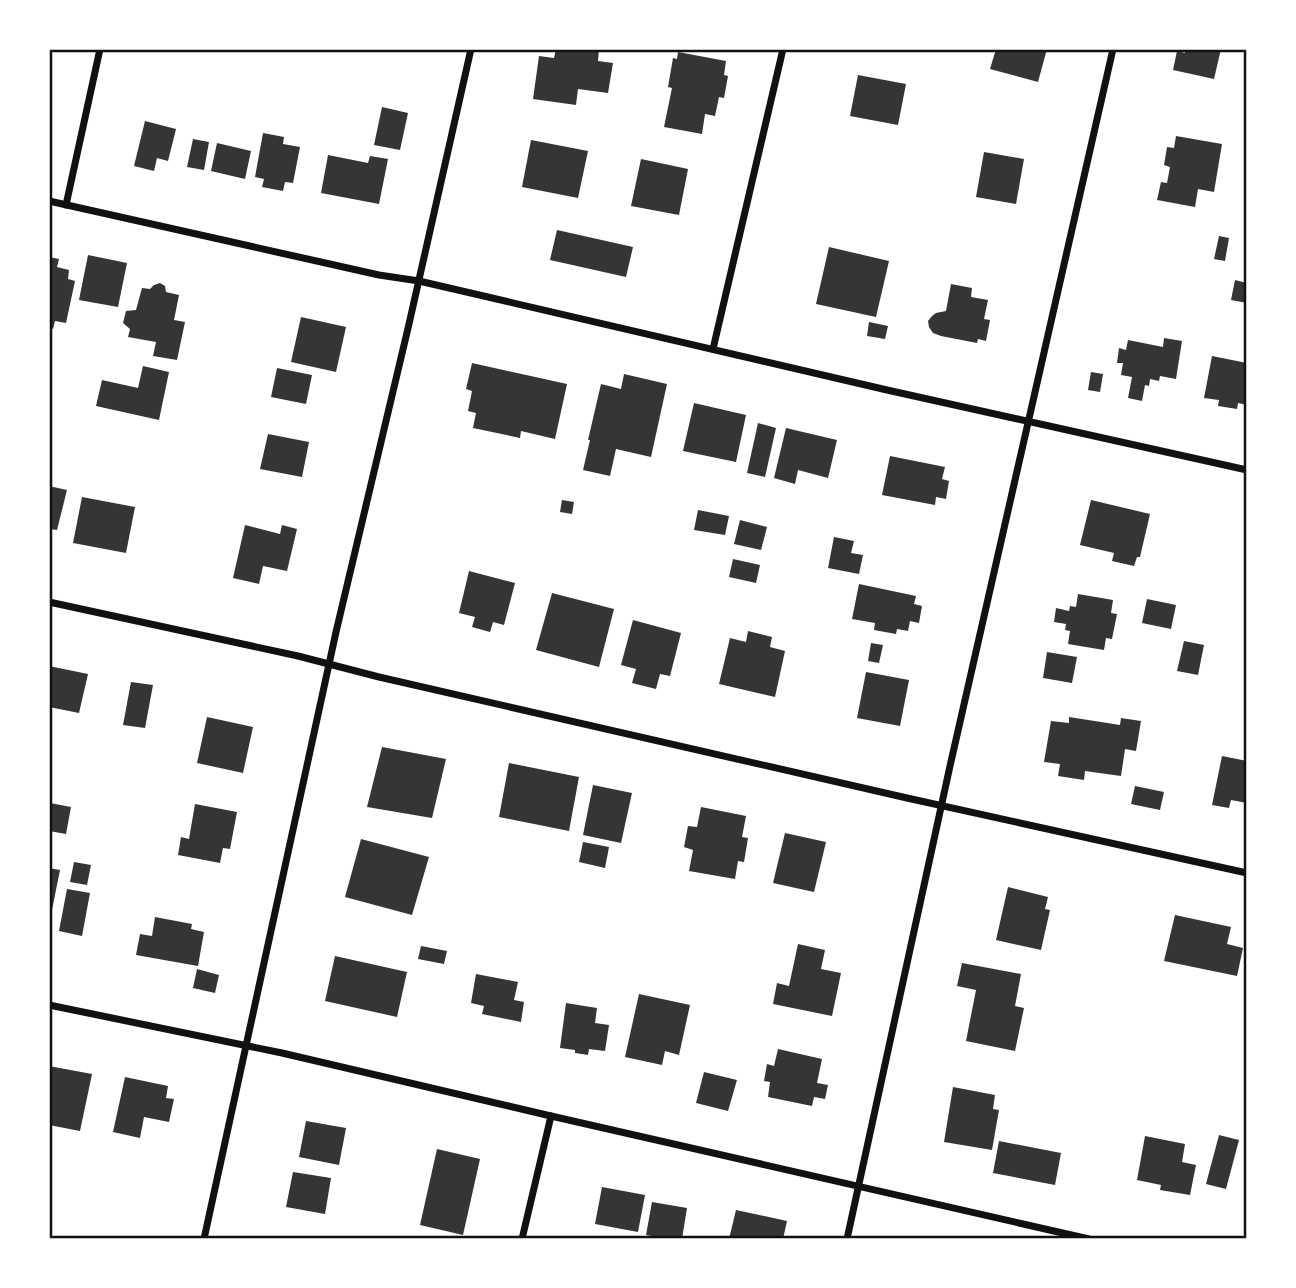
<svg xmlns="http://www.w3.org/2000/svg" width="1296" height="1288" font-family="Rubik,sans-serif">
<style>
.building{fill:#353535}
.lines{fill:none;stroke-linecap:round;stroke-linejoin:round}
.minor{stroke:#111;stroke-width:7}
.neatline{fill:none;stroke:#111;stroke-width:2.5}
</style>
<rect width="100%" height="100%" fill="#fff"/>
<g class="building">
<polygon points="556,49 599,49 598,61 613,63 608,93 578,89 576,105 533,99 539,56 554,58"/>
<polygon points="996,49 1047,49 1038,82 990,69"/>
<polygon points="1185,49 1221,49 1214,79 1173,70 1177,51 1185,53"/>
<polygon points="678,52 726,61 724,75 728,76 724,98 719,97 715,116 705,114 702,134 664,127 672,88 668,87 673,58 677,59"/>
<polygon points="858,75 906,84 898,125 850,116"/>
<polygon points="382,107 408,113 400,150 374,145"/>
<polygon points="145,121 176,129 168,161 157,158 154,171 134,166"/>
<polygon points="263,133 284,137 283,144 300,147 293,183 285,182 283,191 262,187 264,179 255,177"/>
<polygon points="1176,136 1222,144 1214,192 1198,189 1195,207 1157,200 1161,182 1167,183 1170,167 1164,165 1167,147 1174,148"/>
<polygon points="193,139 209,142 204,170 187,167"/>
<polygon points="531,140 588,151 578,198 522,187"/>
<polygon points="217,143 251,151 245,179 211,171"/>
<polygon points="984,152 1024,159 1016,204 976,197"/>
<polygon points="328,155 368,163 370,156 388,159 379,204 321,193"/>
<polygon points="641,159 688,169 679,215 631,206"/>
<polygon points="557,230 633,247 626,277 550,260"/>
<polygon points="1219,236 1229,238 1225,261 1214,259"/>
<polygon points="829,247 889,261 876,317 816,304"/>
<polygon points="88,255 127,263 118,307 79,300"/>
<polygon points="49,257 59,259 57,267 69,270 68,279 75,281 66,323 55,321 53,329 49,328"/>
<polygon points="1235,280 1247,283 1247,303 1231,300"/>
<polygon points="160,283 165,286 166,292 179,295 174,320 185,322 177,360 153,356 156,342 128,337 130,329 123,323 126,311 136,310 142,288 150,289 154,285"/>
<polygon points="951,284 972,288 971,297 988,300 984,319 990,320 986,341 978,339 977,343 941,336 933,333 929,327 928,321 932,316 936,313 946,311"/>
<polygon points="301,317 346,327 336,372 291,362"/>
<polygon points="869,322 888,326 885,339 867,336"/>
<polygon points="1164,338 1182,341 1176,379 1160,376 1159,381 1150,379 1149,386 1145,385 1142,401 1128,398 1132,377 1121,375 1123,363 1117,363 1119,348 1126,350 1128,340 1163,347"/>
<polygon points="1212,356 1247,363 1247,405 1238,403 1237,409 1218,406 1219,400 1204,398"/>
<polygon points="472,363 567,384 555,439 521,431 520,438 473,428 476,413 468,411 472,391 466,389"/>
<polygon points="143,366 169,372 159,420 96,406 102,380 138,388"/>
<polygon points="277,368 312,375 306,404 271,397"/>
<polygon points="1091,372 1103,374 1100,392 1088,390"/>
<polygon points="624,374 667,384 651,457 616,449 610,476 583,470 590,440 588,440 601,384 621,389"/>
<polygon points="694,403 746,415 736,462 683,451"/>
<polygon points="758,423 776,428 765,477 747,473"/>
<polygon points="786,428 837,440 828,478 798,470 795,484 774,478"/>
<polygon points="268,434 309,442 302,477 260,469"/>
<polygon points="890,456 945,467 942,479 949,481 946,499 936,497 935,505 882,495"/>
<polygon points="49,486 67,490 57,530 49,529"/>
<polygon points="82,497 135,507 126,553 73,543"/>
<polygon points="562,500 574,502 572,514 560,512"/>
<polygon points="1091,500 1150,514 1140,557 1137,557 1134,566 1112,561 1114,553 1080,545"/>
<polygon points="698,510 729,516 725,535 694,530"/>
<polygon points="740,520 767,527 761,550 734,544"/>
<polygon points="245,525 280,534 282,525 297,529 287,571 263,566 259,584 233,578"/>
<polygon points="834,537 854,541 851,553 863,555 859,574 828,568"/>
<polygon points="733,559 760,565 756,583 729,577"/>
<polygon points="469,571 515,583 504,625 493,622 490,632 472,627 475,617 459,613"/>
<polygon points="859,584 916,596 914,604 922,606 919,623 910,621 908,631 897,629 896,634 874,630 875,623 852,619"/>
<polygon points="552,593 614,609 599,667 536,650"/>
<polygon points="1078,594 1113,600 1111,613 1117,614 1112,639 1106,638 1104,650 1068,644 1070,631 1065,630 1066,624 1054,622 1056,608 1069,611 1070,606 1076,607"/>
<polygon points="1147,599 1176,605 1171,629 1142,623"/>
<polygon points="633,620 681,633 670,676 660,674 656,689 632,683 636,669 621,665"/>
<polygon points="748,631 772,637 770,647 785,651 775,697 719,684 730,638 746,642"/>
<polygon points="1184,641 1204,645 1198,675 1177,671"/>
<polygon points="871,643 883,645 879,663 868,661"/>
<polygon points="1047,652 1077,657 1072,683 1043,678"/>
<polygon points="49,666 88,674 79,713 49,707"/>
<polygon points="866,672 909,680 900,726 857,718"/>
<polygon points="131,682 153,685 145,728 123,725"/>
<polygon points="207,717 253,727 243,773 197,763"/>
<polygon points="1069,717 1120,725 1121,718 1141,721 1136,751 1125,749 1121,776 1085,771 1084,780 1058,776 1060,764 1044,762 1051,721 1069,723"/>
<polygon points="382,747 446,759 432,818 367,807"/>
<polygon points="1222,756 1247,761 1247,803 1231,800 1229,808 1212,805"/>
<polygon points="509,763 579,777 569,831 499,817"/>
<polygon points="593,785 632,793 621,843 583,835"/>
<polygon points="1135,786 1164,792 1160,810 1131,804"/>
<polygon points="50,803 71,807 66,834 49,831"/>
<polygon points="195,804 237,812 230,849 223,848 220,863 178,855 181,837 189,839"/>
<polygon points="701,807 746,816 742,837 748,838 744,862 738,861 735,879 689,871 693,850 684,847 688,826 697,827"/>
<polygon points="785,833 826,842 814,892 773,883"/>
<polygon points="361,839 429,857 412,915 345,897"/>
<polygon points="583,842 609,847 605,868 579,862"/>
<polygon points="74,862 91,865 87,885 70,882"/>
<polygon points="49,868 60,870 50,920 49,920"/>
<polygon points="1008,887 1048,897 1045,909 1050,910 1041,950 996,940"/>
<polygon points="67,889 90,893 82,936 59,931"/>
<polygon points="1175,915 1231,927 1227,944 1243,948 1237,976 1164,961"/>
<polygon points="155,917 192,924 191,929 204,932 198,966 136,955 140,934 152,936"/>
<polygon points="798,944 825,950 821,969 841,973 832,1016 773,1004 777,983 789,986"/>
<polygon points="421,946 447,951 444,964 418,959"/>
<polygon points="335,956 407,972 397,1017 325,1001"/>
<polygon points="962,963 1021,974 1015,1006 1024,1008 1015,1051 966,1041 976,990 957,986"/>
<polygon points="197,969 219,975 215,993 193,988"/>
<polygon points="476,974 518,982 514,1000 524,1002 521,1022 482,1014 484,1006 471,1003"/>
<polygon points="639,994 690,1005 679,1055 665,1051 662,1065 625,1057"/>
<polygon points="566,1003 597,1008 595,1023 609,1025 605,1051 589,1049 588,1055 575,1053 575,1050 560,1048"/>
<polygon points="778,1049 822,1059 817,1083 828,1085 825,1099 814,1097 812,1106 768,1097 770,1082 764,1081 767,1064 774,1066"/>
<polygon points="49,1066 92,1074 80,1131 49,1125"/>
<polygon points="704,1072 737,1080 728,1111 696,1103"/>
<polygon points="125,1077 168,1086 166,1098 174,1099 169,1122 144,1117 140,1138 113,1132"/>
<polygon points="953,1087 995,1095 993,1109 999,1110 992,1150 944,1142"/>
<polygon points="306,1121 346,1128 339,1165 299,1157"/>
<polygon points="1219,1135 1239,1140 1226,1189 1206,1184"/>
<polygon points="1145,1136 1185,1144 1182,1162 1196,1165 1190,1195 1160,1190 1161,1185 1137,1180"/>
<polygon points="999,1141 1061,1153 1055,1185 993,1173"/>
<polygon points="437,1149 480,1159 463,1235 420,1225"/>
<polygon points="293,1172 331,1178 325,1214 286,1207"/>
<polygon points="602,1187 645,1195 638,1232 595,1224"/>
<polygon points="652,1202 687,1208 682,1239 669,1239 646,1235"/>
<polygon points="736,1210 787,1221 783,1239 729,1239"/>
</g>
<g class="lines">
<g class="minor">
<polyline points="49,201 379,275 419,281 887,390 1247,470"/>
<polyline points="66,205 100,49"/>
<polyline points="713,349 783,49"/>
<polyline points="49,602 298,656 379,677 907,798 1247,873"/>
<polyline points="49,1005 282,1053 551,1116 1089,1239"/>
<polyline points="204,1239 336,632 409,324 471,49"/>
<polyline points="522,1239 551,1116"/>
<polyline points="847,1239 950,766 1113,49"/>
</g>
</g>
<rect width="1296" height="1288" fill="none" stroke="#ffffff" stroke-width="102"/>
<rect x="51" y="51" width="1194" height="1186" class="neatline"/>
</svg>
